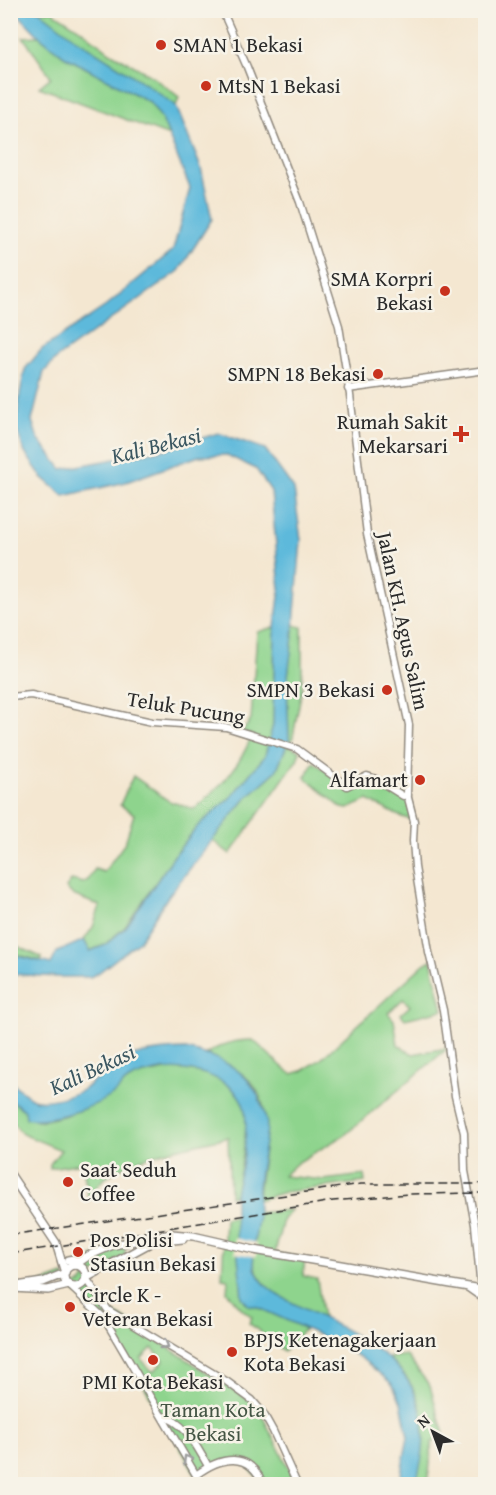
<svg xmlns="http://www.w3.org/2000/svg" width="496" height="1495" font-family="'Gentium Book Plus',serif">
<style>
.green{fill:#8ed48d;stroke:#5c805c;stroke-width:1.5;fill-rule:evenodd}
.water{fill:#5db9db;stroke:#447283;stroke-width:1.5}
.pier{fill:#f4e7d1}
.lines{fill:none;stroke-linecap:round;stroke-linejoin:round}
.secondary-casing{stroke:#90897e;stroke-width:9}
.primary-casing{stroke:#90897e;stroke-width:10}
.secondary{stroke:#fff;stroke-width:6}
.primary{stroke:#fff;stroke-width:7}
.rail{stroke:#2b2b2b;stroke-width:1.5;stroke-dasharray:9 4.5;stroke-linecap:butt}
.oneway{stroke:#a0a0a0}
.poi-dot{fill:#c8321e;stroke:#f7f3e8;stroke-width:2}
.labels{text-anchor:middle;stroke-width:5;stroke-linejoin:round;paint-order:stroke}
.poi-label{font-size:21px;fill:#2b2b2b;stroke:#f7f3e8;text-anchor:start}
.street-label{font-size:21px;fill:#2b2b2b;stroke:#f7f3e8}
.park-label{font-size:21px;fill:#454;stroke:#f7f3e8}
.water-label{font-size:22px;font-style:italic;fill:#3a5660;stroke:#f7f3e8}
</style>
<rect width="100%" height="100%" fill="#f7f3e8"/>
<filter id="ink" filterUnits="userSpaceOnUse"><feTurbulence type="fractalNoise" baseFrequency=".0167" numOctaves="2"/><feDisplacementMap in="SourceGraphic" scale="12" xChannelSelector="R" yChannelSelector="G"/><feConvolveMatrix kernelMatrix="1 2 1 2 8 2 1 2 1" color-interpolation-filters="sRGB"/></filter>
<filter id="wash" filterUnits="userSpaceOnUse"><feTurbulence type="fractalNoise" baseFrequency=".008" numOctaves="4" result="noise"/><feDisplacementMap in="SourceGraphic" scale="24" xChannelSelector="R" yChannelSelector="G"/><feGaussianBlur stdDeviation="1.35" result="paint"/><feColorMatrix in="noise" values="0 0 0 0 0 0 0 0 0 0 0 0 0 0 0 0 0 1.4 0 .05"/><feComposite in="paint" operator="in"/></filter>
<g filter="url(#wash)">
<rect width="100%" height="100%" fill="#f4e7d1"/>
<g class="green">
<path d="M38 11H52L80 29 110 52 152 76 179 97 176 106C131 73 78 47 38 11Z"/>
<polygon points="39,36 64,56 150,102 162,119 169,136 39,87 51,77 23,37"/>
<polygon points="294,625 302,627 302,689 291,747 300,751 297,760 230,854 212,840 247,797 276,771 289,740 287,684"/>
<path d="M275 627 273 725 265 756 230 798 197 827 174 856 125 927 104 945 90 951 84 940 93 927 100 906 73 895 66 888 72 880 83 883 88 880 95 869 104 872 125 843 134 814 120 805 133 776 169 801 194 809C222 785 238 770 252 735L242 732 251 720 257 632Z"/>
<polygon points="314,762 343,784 367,776 402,794 408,795 414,821 397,815 368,800 348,809 342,808 305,777"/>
<polygon points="10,946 17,946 41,957 41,961 11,953"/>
<path d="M431 960 443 1010 405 1019 401 1014 410 1006 403 999 388 1013 394 1020 398 1045 413 1054 448 1048 346 1134 297 1163 283 1176 324 1180 364 1175 365 1182 285 1192 258 1200C259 1162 280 1108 247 1078 236 1068 219 1062 206 1054 222 1044 234 1040 253 1040L286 1070 292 1074 302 1071 320 1060 424 964Z"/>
<path d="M171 1069C194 1070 229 1075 242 1098 252 1118 240 1174 235 1195L230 1196 228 1137C191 1146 131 1155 102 1181 96 1186 93 1193 89 1200L82 1163 50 1168V1164L61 1150 22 1134 11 1120V1098L37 1121C63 1118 89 1108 112 1094 120 1089 124 1081 134 1077 145 1073 159 1072 171 1069Z"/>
<path d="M291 1210 283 1219 275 1253 305 1259 303 1276 317 1279 323 1318C296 1304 255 1292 253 1256 253 1242 258 1227 258 1213Z"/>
<polygon points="236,1216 242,1297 248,1305 257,1307 306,1328 284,1351 249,1323 252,1317 242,1309 227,1292 228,1279 222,1278 225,1218"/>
<path d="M121 1244 125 1247V1256L86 1278 104 1306 256 1404 297 1484H263L245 1463 226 1460 196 1475 112 1331 69 1285 23 1290 64 1275 67 1283C79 1289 90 1281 82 1268L75 1265ZM152 1348 164 1361 153 1372 141 1359Z"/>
<path d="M406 1355 430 1386 445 1438 432 1442 428 1484H416C426 1433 431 1395 388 1358Z"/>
</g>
<g class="water">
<polygon points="38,10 77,40 146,84 176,106 201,168 212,219 179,271 58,357 44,372 32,421 38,439 62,469 168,449 218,433 265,449 294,489 301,540 293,637 287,684 289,740 276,771 247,797 215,837 169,895 139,941 98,973 90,977 58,977 11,974 10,954 51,964 57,952 84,940 90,951 105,945 126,927 174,856 197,827 230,798 265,756 273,725 275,627 280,589 271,491 256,469 227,455 199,456 126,482 64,496 42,477 25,453 16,428 20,393 25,369 42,349 106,306 173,250 190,188 162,119 150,102 64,56 39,36 15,11"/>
<path d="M186 1049C220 1057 251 1070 262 1106 265 1113 267 1121 267 1128 265 1148 260 1167 258 1187 257 1198 258 1209 258 1219 256 1237 249 1256 257 1273 266 1291 285 1299 303 1308 364 1339 432 1367 423 1449 422 1461 418 1473 416 1484H399L408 1437 401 1402 392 1384 361 1358 339 1344 257 1307 248 1305 242 1297C239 1264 234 1230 235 1197 235 1185 241 1173 243 1162 245 1146 247 1127 245 1112 243 1097 234 1088 221 1081 194 1066 161 1066 133 1078 125 1081 122 1086 116 1092 99 1106 47 1124 26 1118L25 1111 11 1100 10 1081C17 1087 25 1095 33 1099 44 1104 75 1095 84 1089 91 1084 91 1080 99 1079L100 1071C131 1053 151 1050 186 1049Z"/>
</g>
<polygon class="pier" points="234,1238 257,1243 256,1257 235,1253"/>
</g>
<g filter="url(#ink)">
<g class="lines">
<g class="secondary-casing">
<g id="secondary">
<polyline points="222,10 247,67 300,202 339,326 350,395 367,534 409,725 407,794 414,821 413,841 415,867 429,952 443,1010 455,1096 464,1133 465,1171 475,1225 481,1289 486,1317"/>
<polyline points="348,389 486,370"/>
<polyline points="10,697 31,695 152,722 226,727 297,749 347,786 367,776 376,779 403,796 408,795"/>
<polyline points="86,1278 108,1310 226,1381 252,1400 263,1413 273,1431 297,1484"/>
<path d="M69 1285 104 1318 196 1475C220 1457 249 1450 263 1484"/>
<path d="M162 1416C186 1422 196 1446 208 1466"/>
</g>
</g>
<g class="primary-casing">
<g id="primary">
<polyline points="10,1174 56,1243 65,1273 43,1282 10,1287"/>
<polyline points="68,1260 86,1257"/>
<polyline points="75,1265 88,1256 113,1245 172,1234 193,1236 254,1250 486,1290"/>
<circle cx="75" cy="1276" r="11"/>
<polyline points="86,1278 152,1242 183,1239"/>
<polyline points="13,1288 48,1290 69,1285"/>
<polyline points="469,1288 486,1300"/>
</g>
</g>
<use href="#secondary" class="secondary"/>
<use href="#primary" class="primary"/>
<g class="rail">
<polyline points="10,1235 361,1184 486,1184"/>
<polyline points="10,1254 333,1201 409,1194 486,1193"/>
</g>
</g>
<defs><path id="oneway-chevron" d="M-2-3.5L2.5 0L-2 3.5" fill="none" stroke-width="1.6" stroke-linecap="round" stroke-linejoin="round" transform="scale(1.5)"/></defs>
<g class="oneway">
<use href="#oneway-chevron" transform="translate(165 1345) rotate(30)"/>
<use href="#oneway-chevron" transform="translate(187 1459) rotate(-120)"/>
</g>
</g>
<g class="poi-dot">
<circle cx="161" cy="45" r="6"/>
<circle cx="206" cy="86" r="6"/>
<circle cx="445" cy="291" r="6"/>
<circle cx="378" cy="374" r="6"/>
<path d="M458 425h6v6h6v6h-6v6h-6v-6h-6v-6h6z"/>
<circle cx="387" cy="690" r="6"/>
<circle cx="420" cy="780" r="6"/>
<circle cx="68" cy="1182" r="6"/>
<circle cx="78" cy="1252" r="6"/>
<circle cx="70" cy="1307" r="6"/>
<circle cx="232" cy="1352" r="6"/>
<circle cx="153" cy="1360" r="6"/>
</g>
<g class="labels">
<g class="poi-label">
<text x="173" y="52">SMAN 1 Bekasi</text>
<text x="218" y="93">MtsN 1 Bekasi</text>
<text x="433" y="286" text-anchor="end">SMA Korpri<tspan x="433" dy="24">Bekasi</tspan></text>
<text x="366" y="381" text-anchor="end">SMPN 18 Bekasi</text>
<text x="448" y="429" text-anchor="end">Rumah Sakit<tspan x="448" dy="24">Mekarsari</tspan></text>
<text x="375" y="697" text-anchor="end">SMPN 3 Bekasi</text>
<text x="408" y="787" text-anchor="end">Alfamart</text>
<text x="80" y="1177">Saat Seduh<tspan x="80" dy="24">Coffee</tspan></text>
<text x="90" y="1247">Pos Polisi<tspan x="90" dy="24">Stasiun Bekasi</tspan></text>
<text x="82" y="1302">Circle K -<tspan x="82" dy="24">Veteran Bekasi</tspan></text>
<text x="244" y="1347">BPJS Ketenagakerjaan<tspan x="244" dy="24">Kota Bekasi</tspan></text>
<text x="153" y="1389" text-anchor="middle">PMI Kota Bekasi</text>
</g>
<g class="street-label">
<text transform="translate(403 621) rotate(78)" y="7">Jalan KH. Agus Salim</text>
<text transform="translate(186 708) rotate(9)" y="7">Teluk Pucung</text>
</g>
<g class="park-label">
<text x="213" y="1417">Taman Kota<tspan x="213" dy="24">Bekasi</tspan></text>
</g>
<g class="water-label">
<text transform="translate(156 445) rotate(-14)" y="8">Kali Bekasi</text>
<text transform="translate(92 1069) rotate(-25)" y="8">Kali Bekasi</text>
</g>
</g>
<rect width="496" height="1495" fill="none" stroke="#f7f3e8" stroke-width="36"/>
<g transform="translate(433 1432) rotate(319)" stroke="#f7f3e8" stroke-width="4.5" paint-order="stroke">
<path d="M0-4.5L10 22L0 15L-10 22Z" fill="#2b2b2b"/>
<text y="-9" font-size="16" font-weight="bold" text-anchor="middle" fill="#2b2b2b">N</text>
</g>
</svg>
